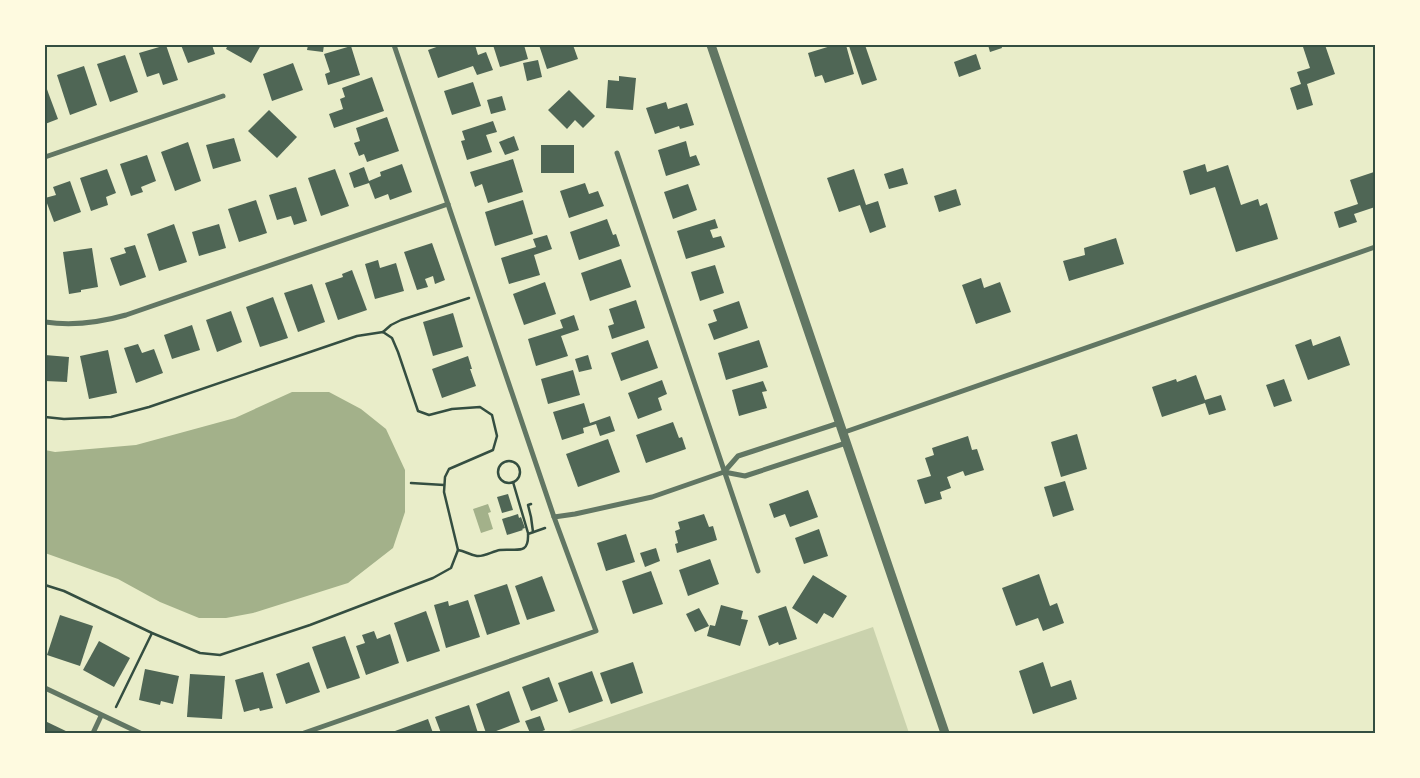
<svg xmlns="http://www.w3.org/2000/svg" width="1420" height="778" font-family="'Alegreya Sans',sans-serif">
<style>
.green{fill:#cad2ad}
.water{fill:#a3b18a}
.building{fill:#4f6655}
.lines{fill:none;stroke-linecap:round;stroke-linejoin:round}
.path{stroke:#344e41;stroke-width:2.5}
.minor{stroke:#617663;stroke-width:5}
.tertiary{stroke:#617663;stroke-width:9}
.neatline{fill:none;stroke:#344e41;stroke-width:2}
</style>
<rect width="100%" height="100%" fill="#e9edc9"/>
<polygon class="green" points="873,627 909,733 563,733"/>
<g class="water">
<polygon points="292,392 329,392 361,409 386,429 405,470 405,512 393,548 348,583 253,613 226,618 199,618 160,602 118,579 45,553 45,450 55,452 136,445 235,418"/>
<polygon points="488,504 491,512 488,513 493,529 481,533 473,509"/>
</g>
<g class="building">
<polygon points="166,45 178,80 163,85 159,73 147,77 139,53"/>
<polygon points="181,45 212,45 215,54 188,63"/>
<polygon points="228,45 261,45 251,63 226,49"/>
<polygon points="308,45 324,45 323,52 307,50"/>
<polygon points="442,45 475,45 478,55 486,52 493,70 477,75 473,66 438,78 428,50"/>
<polygon points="493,45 524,45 528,59 500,67"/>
<polygon points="539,45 573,45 578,59 547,69"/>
<polygon points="834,45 846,45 854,74 825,83 822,75 815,77 808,53"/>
<polygon points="852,45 865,45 877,80 862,85 849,46"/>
<polygon points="988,45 1001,45 1002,48 990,52"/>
<polygon points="1308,45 1325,45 1335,74 1307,84 1313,105 1297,110 1290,88 1301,84 1297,72 1310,68 1303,47"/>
<polygon points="351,46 360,75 328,85 325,74 330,72 324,54"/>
<polygon points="976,54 981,69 959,77 954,62"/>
<polygon points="125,55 138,92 110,102 97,64"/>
<polygon points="538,60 542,77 527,81 523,63"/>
<polygon points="293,63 303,90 272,101 263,74"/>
<polygon points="84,66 97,105 70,115 57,75"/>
<polygon points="619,76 636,78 633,110 606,108 608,80 619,81"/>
<polygon points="372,77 384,111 334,128 329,114 343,109 340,99 345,97 342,88"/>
<polygon points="473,82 481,106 452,115 444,91"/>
<polygon points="45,84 58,119 45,124"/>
<polygon points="569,90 595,116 583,128 575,120 567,129 548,110"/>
<polygon points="502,96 506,110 491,114 487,100"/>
<polygon points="666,102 668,109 687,103 694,125 680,129 679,126 655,134 646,108"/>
<polygon points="269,110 297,137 277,158 248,131"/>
<polygon points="387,117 399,151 367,162 364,154 359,156 354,143 360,141 356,128"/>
<polygon points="493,121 497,132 486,135 492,152 467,160 461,141 465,140 462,131"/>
<polygon points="514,136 519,150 505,155 499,142"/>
<polygon points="234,138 241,161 213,169 206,145"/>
<polygon points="686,141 690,157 696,155 700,165 666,176 658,150"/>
<polygon points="188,142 201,181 175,191 161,152"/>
<rect x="541" y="145" width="33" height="28"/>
<polygon points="147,155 156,181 141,187 143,192 131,196 120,164"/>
<polygon points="513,159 523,192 488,203 482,184 475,187 470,172"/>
<polygon points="402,164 412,192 390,200 388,194 375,199 369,183 354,188 349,173 364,167 369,181 381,176 380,172"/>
<polygon points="1205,164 1207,172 1228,165 1241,205 1258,199 1260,206 1267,203 1278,239 1236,252 1215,187 1190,195 1183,171"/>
<polygon points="903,168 908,184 889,189 884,174"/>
<polygon points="107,169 116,193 106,197 108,205 91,211 80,178"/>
<polygon points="335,169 349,206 321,216 308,178"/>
<polygon points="854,169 866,205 878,201 886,227 870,233 860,205 839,212 827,178"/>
<polygon points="1374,172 1375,207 1354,214 1357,222 1339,228 1334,212 1358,204 1350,180"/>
<polygon points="70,181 81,212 54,222 45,198 56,195 53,187"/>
<polygon points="585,183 589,194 598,191 604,206 569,218 560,191"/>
<polygon points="688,184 697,210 673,219 664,192"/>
<polygon points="296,187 307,221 294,225 291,216 277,220 269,195"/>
<polygon points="956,189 961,205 939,212 934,196"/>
<polygon points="256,200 267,233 239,242 228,209"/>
<polygon points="523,200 533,234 495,246 485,212"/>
<polygon points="607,219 613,235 616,234 620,246 579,260 570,232"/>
<polygon points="715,219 718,228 710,230 713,238 721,236 725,247 686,259 677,231"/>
<polygon points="174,224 187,262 159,271 147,234"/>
<polygon points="219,224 226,248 199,256 192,232"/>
<polygon points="547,235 552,249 534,255 540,275 509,284 501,258 536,247 533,239"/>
<polygon points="1116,238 1124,264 1069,281 1063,261 1085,255 1084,248"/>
<polygon points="432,243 445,280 435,284 433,276 425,279 428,287 417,290 404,252"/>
<polygon points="135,245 146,277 120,286 110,258 126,253 124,248"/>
<polygon points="92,248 98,287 81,290 81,292 69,294 63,252"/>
<polygon points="621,259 631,287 590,301 581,273"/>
<polygon points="378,260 380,268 396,263 404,291 375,299 365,264"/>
<polygon points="715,265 724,293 700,301 691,272"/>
<polygon points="352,270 367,310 338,320 325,283 343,277 342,274"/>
<polygon points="981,278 984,288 1000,282 1011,312 976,324 962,285"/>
<polygon points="545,282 556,314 524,325 513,294"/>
<polygon points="312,284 325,322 298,332 284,293"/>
<polygon points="273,297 288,338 260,347 246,307"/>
<polygon points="636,300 645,328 612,339 608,326 614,324 609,309"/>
<polygon points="739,301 748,328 714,340 708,324 717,321 713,310"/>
<polygon points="231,311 242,342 217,352 206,320"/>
<polygon points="453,313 463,347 433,356 423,322"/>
<polygon points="574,315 579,330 561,336 568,356 536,366 528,339 563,328 560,320"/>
<polygon points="192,325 200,350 172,359 164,335"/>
<polygon points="1340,336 1350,365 1308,380 1295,345 1311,339 1313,346"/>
<polygon points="648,340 658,368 621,381 611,353"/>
<polygon points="759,340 768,367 726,380 718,353"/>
<polygon points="138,344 142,353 154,349 163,373 136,383 124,348"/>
<polygon points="108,350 117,393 89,399 80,356"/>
<polygon points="45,355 69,357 67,382 45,381"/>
<polygon points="588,355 592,369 579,372 575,359"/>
<polygon points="468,356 472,369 470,369 476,386 442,398 432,369"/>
<polygon points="573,370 580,395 548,404 541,379"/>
<polygon points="1196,375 1205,400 1221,395 1226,410 1209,415 1205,403 1162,417 1152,387 1176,379 1177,382"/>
<polygon points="1284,379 1292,401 1274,407 1266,385"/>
<polygon points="662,380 667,394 658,398 662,410 638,419 628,393"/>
<polygon points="763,381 767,391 762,392 767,408 739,416 732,390"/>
<polygon points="584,403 590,423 610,416 615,431 600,436 596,424 583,428 584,433 562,440 553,412"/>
<polygon points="673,422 679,438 682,437 686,449 646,463 636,435"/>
<polygon points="1077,434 1087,469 1061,477 1051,442"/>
<polygon points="968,436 972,450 977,449 984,470 965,476 963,471 947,477 951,488 940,492 942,499 925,504 917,480 931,476 925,458 934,455 932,448"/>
<polygon points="608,439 620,472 578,487 566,454"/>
<polygon points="1065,481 1074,510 1053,517 1044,487"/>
<polygon points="808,490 818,517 790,527 785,514 774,518 769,504"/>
<polygon points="508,494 513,510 502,513 497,497"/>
<polygon points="518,514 519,518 521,517 525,528 522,529 523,530 507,535 502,519"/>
<polygon points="704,514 709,527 713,526 717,540 677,553 675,544 678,543 675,531 680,529 678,522"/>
<polygon points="819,529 828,556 804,564 795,538"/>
<polygon points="626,534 635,562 606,571 597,543"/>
<polygon points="656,548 660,561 645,567 640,553"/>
<polygon points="710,559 719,584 688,596 679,570"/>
<polygon points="651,571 663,604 633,614 622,581"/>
<polygon points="1039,574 1050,606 1057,603 1064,623 1043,631 1038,618 1016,626 1002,588"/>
<polygon points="813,575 847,596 833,618 824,613 817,624 792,608"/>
<polygon points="542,576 555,611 527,620 515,586"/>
<polygon points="507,584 520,624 487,635 474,595"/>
<polygon points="468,600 480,637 446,648 434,605 448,601 449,606"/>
<polygon points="721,605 743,611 741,619 748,620 740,646 707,636 710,625 715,626"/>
<polygon points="786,606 797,639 779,645 778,642 769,646 758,616"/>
<polygon points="699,608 709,626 695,632 686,614"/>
<polygon points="426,611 440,651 407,662 394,623"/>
<polygon points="60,615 93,626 80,666 47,655"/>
<polygon points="374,631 377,639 390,634 399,663 366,675 356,646 365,643 362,635"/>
<polygon points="345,636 360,678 327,689 312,647"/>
<polygon points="99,641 130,658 114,687 83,670"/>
<polygon points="309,662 320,692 286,704 276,674"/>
<polygon points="633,662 643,693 611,704 600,673"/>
<polygon points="1043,662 1051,687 1071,680 1077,699 1033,714 1019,671"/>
<polygon points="145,669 179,676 173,704 161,701 160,705 139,700"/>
<polygon points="592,671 603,701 569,713 558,683"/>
<polygon points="263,672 273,708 260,711 259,708 244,712 235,680"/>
<polygon points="190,674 225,676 222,719 187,717"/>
<polygon points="549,677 558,701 531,711 522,687"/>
<polygon points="509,691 520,722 491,733 486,733 476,704"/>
<polygon points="469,705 478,733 441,733 435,717"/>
<polygon points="540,716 545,730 537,733 530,733 525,721"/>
<polygon points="428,719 433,733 396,733 395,731"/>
<polygon points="45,721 70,733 45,733"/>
</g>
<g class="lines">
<g class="path">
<polyline points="383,332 391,325 401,320 469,298"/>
<polyline points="45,417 64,419 111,417 149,407 357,336 383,332 392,338 398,352 418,411 429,415 452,409 480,407 492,415 497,436 493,450 449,469 445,477 444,492 458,550 451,568 433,578 310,625 220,655 200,653 152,633 64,591 45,585"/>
<circle cx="509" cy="472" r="11"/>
<polyline points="513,482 528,533"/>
<polyline points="411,483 444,485"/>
<polyline points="531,504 528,505 531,517 533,532"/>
<path d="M458 550C465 551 470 555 477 556 484 557 493 551 500 550 516 548 529 556 528 534L545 528"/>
<polyline points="116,707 152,633"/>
</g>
<g class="minor">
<polyline points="617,153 758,571"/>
<polyline points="45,157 223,96"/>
<path d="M45 322C73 326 98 323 126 315L448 204"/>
<polyline points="842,433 1375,247"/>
<polyline points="724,472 745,476 846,443"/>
<polyline points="554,517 575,514 652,497 724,472 738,456 839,423"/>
<polyline points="45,688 140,733"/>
<polyline points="93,733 101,716"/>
<polyline points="304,733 596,631 554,517 394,45"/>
</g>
<polyline class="tertiary" points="711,45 945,733"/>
</g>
<rect width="1420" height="778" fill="none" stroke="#fefae0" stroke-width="92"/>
<rect x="46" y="46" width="1328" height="686" class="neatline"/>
</svg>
